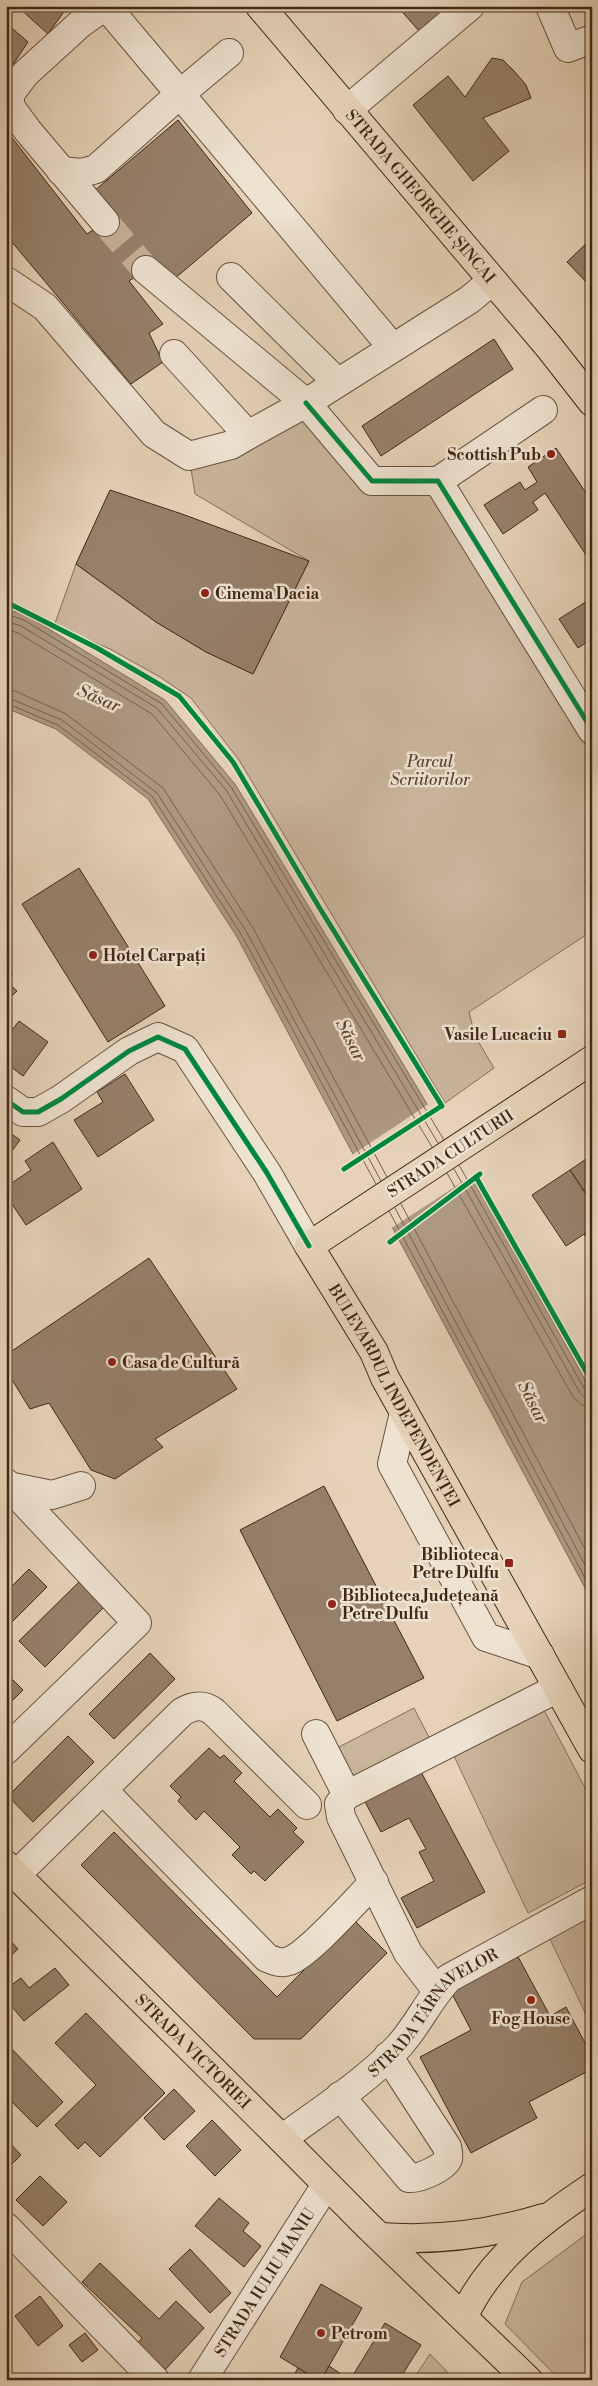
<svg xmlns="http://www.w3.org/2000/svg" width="598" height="2386" font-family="'Libre Bodoni',serif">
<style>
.green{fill:#c9b59c;stroke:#856e58}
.water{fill:#ad9881;stroke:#826b56}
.pier{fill:#e5d2b8}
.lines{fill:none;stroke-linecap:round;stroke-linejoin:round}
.shore{stroke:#77604b;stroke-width:1}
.building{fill:#96806a;stroke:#412815}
.minor-tunnel{stroke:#c4b097;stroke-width:28;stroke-dasharray:28 14;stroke-linecap:butt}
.minor-casing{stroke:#6a523e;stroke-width:30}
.major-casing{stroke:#412815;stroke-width:30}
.minor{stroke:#eee2d1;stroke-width:28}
.major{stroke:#e5d2b8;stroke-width:28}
.cycleway-casing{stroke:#eee2d1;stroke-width:8}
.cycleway{stroke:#00873e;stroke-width:5}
.poi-dot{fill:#8f2418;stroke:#eee2d1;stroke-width:2}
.labels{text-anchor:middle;stroke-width:5;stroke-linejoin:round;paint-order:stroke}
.street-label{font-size:16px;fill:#412815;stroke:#eee2d1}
.poi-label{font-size:16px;font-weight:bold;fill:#412815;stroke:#eee2d1;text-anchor:start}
.park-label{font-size:16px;font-style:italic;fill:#5c4430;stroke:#eee2d1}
.water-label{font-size:18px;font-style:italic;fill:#5c4430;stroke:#eee2d1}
</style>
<rect width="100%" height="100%" fill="#e5d2b8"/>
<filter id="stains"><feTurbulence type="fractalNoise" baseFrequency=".004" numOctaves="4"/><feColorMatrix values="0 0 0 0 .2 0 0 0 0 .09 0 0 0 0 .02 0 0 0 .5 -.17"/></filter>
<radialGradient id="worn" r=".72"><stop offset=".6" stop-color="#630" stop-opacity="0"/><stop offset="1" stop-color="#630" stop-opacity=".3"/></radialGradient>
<g class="green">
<polygon points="306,403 372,481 438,481 592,730 592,874 585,880 592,893 592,931 469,1012 475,1036 494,1068 445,1103 239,760 191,698 160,677 110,649 54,626 76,564 156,622 206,652 253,674 309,561 195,494 189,456"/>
<polygon points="414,1708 432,1743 353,1784 335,1749"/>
<polygon points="544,1710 592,1801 592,1879 528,1913 453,1754"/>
<polygon points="592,1914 592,2027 548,1935"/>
<polygon points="592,2230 592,2380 560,2380 505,2324 522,2282"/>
<polygon points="430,2354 455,2380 413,2380"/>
</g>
<polygon class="water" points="6,609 26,615 165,700 235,784 490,1209 592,1392 592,1601 237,937 148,799 56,729 6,708"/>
<polygon class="pier" points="430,1103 473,1175 390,1229 352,1155"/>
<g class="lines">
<g class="shore">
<polyline points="6,614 24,620 162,704 231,787 444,1140"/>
<polyline points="6,621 21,626 157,708 226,790 438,1143"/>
<polyline points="6,629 18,633 152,714 220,795 432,1147"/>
<polyline points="6,690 15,691 66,714 163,788 253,928 387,1177"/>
<polyline points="6,697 62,720 157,793 246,931 381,1181"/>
<polyline points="6,703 58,725 152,796 241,934 376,1184"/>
<polyline points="459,1165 585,1390 592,1393"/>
<polyline points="454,1169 580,1393 585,1398 592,1399"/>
<polyline points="447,1173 573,1397 582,1405 592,1407"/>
<polyline points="401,1204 592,1562"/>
<polyline points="395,1208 592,1578"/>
<polyline points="389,1211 592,1591"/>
</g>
</g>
<g class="building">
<polygon points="17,6 68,6 48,34"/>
<polygon points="397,6 466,6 427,40"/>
<polygon points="6,23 28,42 6,75"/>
<polygon points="492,58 503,60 515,72 526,85 531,98 483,118 509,151 473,181 413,105 448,76 465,97"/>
<polygon points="178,120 252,213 173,280 146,270 129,281 163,324 149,333 163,362 131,384 6,235 6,130 87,234 111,218 93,192"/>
<polygon points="592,238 592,288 567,262"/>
<polygon points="494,339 513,369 381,456 362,426"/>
<polygon points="556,448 592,502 592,564 545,493 533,502 538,510 503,534 484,505 520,482 525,490 537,482 528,467"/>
<polygon points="110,490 182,514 309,561 253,674 206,652 156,622 76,564"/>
<polygon points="592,598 592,639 578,648 559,619"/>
<polygon points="79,868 165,1006 108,1042 22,904"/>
<polygon points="6,968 13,974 6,981"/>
<polygon points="6,981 17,991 9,999 6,995"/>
<polygon points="19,1021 48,1042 23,1076 6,1063 6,1038"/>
<polygon points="125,1074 154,1120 98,1157 74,1120 103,1102 97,1092"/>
<polygon points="6,1130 20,1140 6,1159"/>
<polygon points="53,1142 82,1189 26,1225 6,1195 6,1187 31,1170 25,1161"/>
<polygon points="592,1155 592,1203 570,1170"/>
<polygon points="570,1170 592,1203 592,1229 566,1246 532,1195"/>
<polygon points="592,1229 592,1245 584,1234"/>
<polygon points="149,1258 237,1389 155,1439 163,1447 115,1479 91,1470 49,1403 30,1409 6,1370 6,1355"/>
<polygon points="324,1486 424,1678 337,1721 240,1530"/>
<polygon points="29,1569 47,1587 6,1628 6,1592"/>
<polygon points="80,1581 105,1606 45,1667 19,1641"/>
<polygon points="150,1653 175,1679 114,1739 89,1714"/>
<polygon points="6,1673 23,1690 6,1707"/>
<polygon points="68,1736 94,1762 33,1822 8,1796"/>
<polygon points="209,1748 220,1758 224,1755 242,1773 234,1781 270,1817 278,1809 297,1828 293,1832 304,1842 265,1881 254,1871 251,1874 232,1855 240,1847 204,1811 196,1820 178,1801 181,1797 170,1786"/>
<polygon points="419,1768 485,1892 417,1928 401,1898 434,1881 419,1852 426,1849 409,1818 381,1832 363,1798"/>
<polygon points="114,1832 277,1997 354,1920 387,1953 301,2039 254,2039 81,1865"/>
<polygon points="6,1936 18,1949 6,1960"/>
<polygon points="516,1953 550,2016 566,2007 592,2056 592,2069 529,2102 537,2118 471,2153 420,2057 471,2030 449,1988"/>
<polygon points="55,1968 69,1985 24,2021 6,2000 6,1989 21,1978 29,1988"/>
<polygon points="86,2013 165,2093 100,2157 85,2142 78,2149 55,2125 96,2085 55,2043"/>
<polygon points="7,2044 63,2102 37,2127 6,2096"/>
<polygon points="174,2089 195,2111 164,2140 144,2118"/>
<polygon points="212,2120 241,2150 215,2176 186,2146"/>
<polygon points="6,2139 21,2155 6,2170"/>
<polygon points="40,2176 67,2202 43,2226 16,2200"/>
<polygon points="219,2198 249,2223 243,2231 261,2246 244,2267 195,2226"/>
<polygon points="190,2249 231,2293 210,2313 169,2269"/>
<polygon points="100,2263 159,2319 176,2301 204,2328 164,2371 136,2345 142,2338 82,2282"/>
<polygon points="321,2284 362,2308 321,2380 318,2380 280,2357"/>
<polygon points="40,2296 63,2326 38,2346 15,2316"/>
<polygon points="385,2323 421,2345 399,2380 350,2380"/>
<polygon points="85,2333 98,2350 82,2362 69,2345"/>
<polygon points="329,2366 350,2380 321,2380"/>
<polygon points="298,2368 318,2380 291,2380"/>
</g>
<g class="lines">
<polyline class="minor-tunnel" points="105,222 146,270"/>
<g class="minor-casing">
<g id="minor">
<polyline points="550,6 568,48 592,39"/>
<polyline points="229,53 180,94 392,347"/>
<polyline points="347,110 470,6"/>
<polyline points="61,171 82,173 96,169 180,94 106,6"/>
<polyline points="105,222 28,131 12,109 10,103 10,94 25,74 81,23 105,6"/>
<polyline points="146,270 306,403 372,481 438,481 592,730"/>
<polyline points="231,277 337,382"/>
<polyline points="6,281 45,307 154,434 189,456 231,445 248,435 306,403 469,300 492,281"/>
<polyline points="174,354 248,435"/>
<polyline points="438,481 543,410"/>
<polyline points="6,1100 23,1112 38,1112 61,1099 129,1051 158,1037 185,1049 267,1173 309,1246"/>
<polyline points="404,1413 392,1464 486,1637 540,1655"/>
<polyline points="6,1483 137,1623 6,1750"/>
<polyline points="8,1486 52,1495 81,1486"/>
<polyline points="316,1734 347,1795"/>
<path d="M103 1790 267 1958C274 1961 282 1964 289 1961 309 1954 357 1899 374 1882"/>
<path d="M16 1875 182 1712C194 1705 203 1704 214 1712L307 1805"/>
<polyline points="437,1991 408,1953 341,1817 339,1804 347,1795 558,1688"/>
<path d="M340 2096 409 2178C419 2179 444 2168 448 2159 449 2155 448 2151 447 2147L388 2056"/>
<path id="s1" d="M282 2139C321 2110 367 2081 399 2046 418 2025 429 1999 449 1978L592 1900"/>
<polyline points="6,2227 155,2380"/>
<path id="s2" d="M202 2380 326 2185"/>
</g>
</g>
<g class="major-casing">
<g id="major">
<path id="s3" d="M260 6 549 347 592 402"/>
<path id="s4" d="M592 1060 309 1246 374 1352 385 1378 592 1749"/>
<path id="s5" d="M6 1865 282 2139 367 2225 528 2380"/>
<path d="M380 2237C437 2241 489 2235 543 2218"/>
<path d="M464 2316C489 2260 542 2220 592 2187"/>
</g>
</g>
<use href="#minor" class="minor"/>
<use href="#major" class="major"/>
<g class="cycleway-casing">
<g id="cycleway">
<polyline points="306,403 372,481 438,481 592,730"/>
<polyline points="6,602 97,648 179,696 233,762 319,907 442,1106"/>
<polyline points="6,1100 23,1112 38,1112 61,1099 129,1051 158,1037 185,1049 267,1173 309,1246"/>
<polyline points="344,1169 440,1107"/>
<polyline points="476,1177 592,1382"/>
<polyline points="390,1242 480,1174"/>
</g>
</g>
<use href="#cycleway" class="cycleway"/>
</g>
<g class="poi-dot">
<circle cx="551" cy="454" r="5"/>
<circle cx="205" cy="593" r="5"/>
<circle cx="93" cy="955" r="5"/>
<rect x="557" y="1029" width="10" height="10" rx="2.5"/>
<circle cx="112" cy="1362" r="5"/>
<rect x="504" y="1558" width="10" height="10" rx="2.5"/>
<circle cx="332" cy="1604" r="5"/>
<circle cx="531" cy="2000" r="5"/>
<circle cx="321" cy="2333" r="5"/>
</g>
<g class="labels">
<g class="street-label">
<text dy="6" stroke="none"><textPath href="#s3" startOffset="249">STRADA GHEORGHE ȘINCAI</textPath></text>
<text transform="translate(450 1153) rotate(-33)" y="6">STRADA CULTURII</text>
<text dy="6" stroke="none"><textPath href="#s4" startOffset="511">BULEVARDUL INDEPENDENȚEI</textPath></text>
<text dy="6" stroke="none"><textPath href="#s1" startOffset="199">STRADA TÂRNAVELOR</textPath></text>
<text dy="6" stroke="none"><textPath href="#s5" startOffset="264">STRADA VICTORIEI</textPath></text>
<text dy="6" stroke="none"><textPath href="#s2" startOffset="116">STRADA IULIU MANIU</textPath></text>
</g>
<g class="poi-label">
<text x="541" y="460" text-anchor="end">Scottish Pub</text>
<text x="215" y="599">Cinema Dacia</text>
<text x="103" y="961">Hotel Carpați</text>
<text x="552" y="1040" text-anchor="end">Vasile Lucaciu</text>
<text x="122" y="1368">Casa de Cultură</text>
<text x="499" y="1560" text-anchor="end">Biblioteca<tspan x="499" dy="18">Petre Dulfu</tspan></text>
<text x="342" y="1601">Biblioteca Județeană<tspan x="342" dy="18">Petre Dulfu</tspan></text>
<text x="531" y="2024" text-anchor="middle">Fog House</text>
<text x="331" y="2339">Petrom</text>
</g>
<g class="park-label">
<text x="430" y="767">Parcul<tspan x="430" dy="18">Scriitorilor</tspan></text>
</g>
<g class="water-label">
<text transform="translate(99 698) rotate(23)" y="6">Săsar</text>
<text transform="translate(351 1040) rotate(63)" y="6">Săsar</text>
<text transform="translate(533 1402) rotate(63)" y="6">Săsar</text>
</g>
</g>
<rect width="598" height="2386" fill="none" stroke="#e5d2b8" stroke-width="25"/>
<rect x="8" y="8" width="583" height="2371" fill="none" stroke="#412815" stroke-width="2.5"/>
<rect x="12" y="12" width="573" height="2361" fill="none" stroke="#412815"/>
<rect width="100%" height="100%" filter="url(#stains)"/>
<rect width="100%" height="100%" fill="url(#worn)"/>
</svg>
